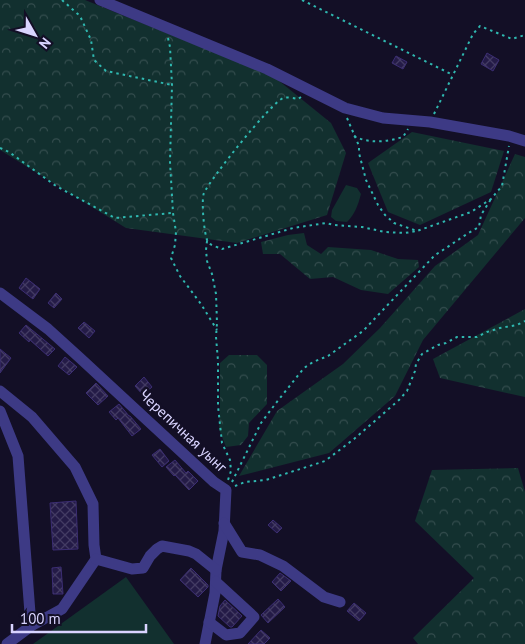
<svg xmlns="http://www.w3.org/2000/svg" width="525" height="644" font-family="'PT Sans',sans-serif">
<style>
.grass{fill:#12302f}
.forest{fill:url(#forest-crowns)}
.building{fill:url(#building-cross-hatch);stroke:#3b2d73}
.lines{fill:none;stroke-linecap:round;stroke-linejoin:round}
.path{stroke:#2fb8b0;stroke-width:2;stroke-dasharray:2.5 4;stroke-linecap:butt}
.minor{stroke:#3d3a85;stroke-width:11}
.labels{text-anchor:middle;stroke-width:5;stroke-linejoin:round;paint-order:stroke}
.street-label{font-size:15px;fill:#d9d4ff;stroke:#130f26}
</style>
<defs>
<pattern id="forest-crowns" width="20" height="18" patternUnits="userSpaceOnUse" patternTransform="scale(1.25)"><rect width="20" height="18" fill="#12302f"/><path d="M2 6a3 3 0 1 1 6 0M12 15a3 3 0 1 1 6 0" fill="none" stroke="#344d4e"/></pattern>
<pattern id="building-cross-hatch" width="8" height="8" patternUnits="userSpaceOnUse" patternTransform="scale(1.25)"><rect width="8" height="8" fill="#241b47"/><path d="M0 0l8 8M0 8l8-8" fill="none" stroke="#433b63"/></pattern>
</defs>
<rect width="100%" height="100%" fill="#130f26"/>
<g class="grass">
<path d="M346 185 357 188 361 194C358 205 355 214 347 222L336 221 331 217 332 210Z"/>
<polygon points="126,577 174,644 33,644"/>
</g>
<g class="forest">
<polygon points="0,0 85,0 273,76 331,123 346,153 327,215 237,243 126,228 0,150"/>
<polygon points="412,132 504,151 491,192 420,225 388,212 368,163"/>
<polygon points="515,154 525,157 525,218 423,340 395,396 329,453 239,476 277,411 343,364 380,328 435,266 478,235"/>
<polygon points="304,233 307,245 321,254 328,247 371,250 398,259 418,260 419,267 388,294 361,290 333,277 310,279 280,254 263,254 261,242 288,235"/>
<polygon points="525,309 525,397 440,378 433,359"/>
<polygon points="229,355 257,355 267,365 267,404 249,423 248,436 241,445 226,447 219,429 220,410 220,363"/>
<polygon points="518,468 525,492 525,644 418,644 413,638 474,578 415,521 432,470"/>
</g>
<g class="building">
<polygon points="487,53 499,60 493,71 481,64"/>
<polygon points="396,56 407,62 403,69 392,63"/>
<polygon points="26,278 40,289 33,299 19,288"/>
<polygon points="56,293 62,299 54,308 48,303"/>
<polygon points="84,322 95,331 89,338 78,328"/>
<polygon points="26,325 55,349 48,356 30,340 29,342 19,333"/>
<polygon points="0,349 11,358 0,373"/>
<polygon points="65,357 77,367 69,375 58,366"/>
<polygon points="144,377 152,387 143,395 135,386"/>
<polygon points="96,383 108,396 98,405 86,393"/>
<polygon points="119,404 129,416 130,416 141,429 132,436 118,418 116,420 109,412"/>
<polygon points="160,449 169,461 162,467 152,455"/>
<polygon points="175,460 186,473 188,471 198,481 189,490 175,475 174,476 166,467"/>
<polygon points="76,501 78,549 53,550 50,503"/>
<polygon points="273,520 282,528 277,533 268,525"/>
<polygon points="61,567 63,594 53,594 52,568"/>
<polygon points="191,568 208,585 208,587 198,597 180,580"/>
<polygon points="280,573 291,581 281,591 272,582"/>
<polygon points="278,599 285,607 268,623 261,615"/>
<polygon points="225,600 242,616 232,627 230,627 218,616 220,606"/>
<polygon points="354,603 366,613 359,621 347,611"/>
<polygon points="261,630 270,638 264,644 248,644"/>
</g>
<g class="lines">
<g class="path">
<polyline points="62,0 80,16 91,40 94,60 106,71 172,85"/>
<polyline points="302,0 453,75"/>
<polyline points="168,38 170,47 172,85 170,162 173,213 176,232 175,245 171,258 180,276 201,304 217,330"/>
<path d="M301 97 298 99C294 98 288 97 283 98 270 104 211 178 204 193 201 199 204 236 208 242 211 246 218 247 222 249L293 228 326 223 334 225 362 227 385 232 405 233 417 231"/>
<polyline points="434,114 473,34 480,26 512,39 525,35"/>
<polyline points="347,118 359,146 359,153 366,180 378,205 385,215 394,223 417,231 471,212 491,199 502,186 509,146"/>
<path d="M354 136C369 144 387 142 403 137L408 129"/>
<polyline points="0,148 9,152 56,186 115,218 172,213"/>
<polyline points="207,241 206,250 207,261 212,274 216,294 217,323 216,337 218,361 218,406 222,443 230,460 231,471 228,480"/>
<path d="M232 482 261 423 276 403 304 368 313 362 328 356 363 331 435 255C450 246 464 235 479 227L481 215 491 199"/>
<polyline points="235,486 245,482 266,480 325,461 354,439 399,400 407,391 415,371 416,364 422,354 438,345 446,343 457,337 477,337 487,332 500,328 517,325 525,321"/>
</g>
<g class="minor">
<polyline points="100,0 267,69 345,108 383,118 430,122 509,136 525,141"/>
<polyline points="0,293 48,329 80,358 214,482 226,490 224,531 216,570 215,593 205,644"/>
<polyline points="0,391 32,417 75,467 93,504 94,545 96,559 62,609 31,626 7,644"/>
<polyline points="0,411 18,456 31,626"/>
<polyline points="224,523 242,552 260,555 283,566 324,597 340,602"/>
<polyline points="96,559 132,569 143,568 150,556 157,549 162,546 189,551 196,554 216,570"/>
<polyline points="209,622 226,635 240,633 254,617 216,582"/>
</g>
</g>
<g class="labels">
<g class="street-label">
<text transform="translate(183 431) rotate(43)" y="5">Черепичная уынг</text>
</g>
</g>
<g transform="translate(35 35) rotate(129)" stroke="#130f26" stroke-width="4" paint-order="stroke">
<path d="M0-4L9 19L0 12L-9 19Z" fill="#d9d4ff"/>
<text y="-8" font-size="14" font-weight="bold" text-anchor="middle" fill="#d9d4ff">N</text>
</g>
<path d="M12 624v8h134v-8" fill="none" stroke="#d9d4ff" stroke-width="2.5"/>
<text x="20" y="624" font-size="15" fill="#d9d4ff" stroke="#130f26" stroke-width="4" paint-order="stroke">100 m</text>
</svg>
